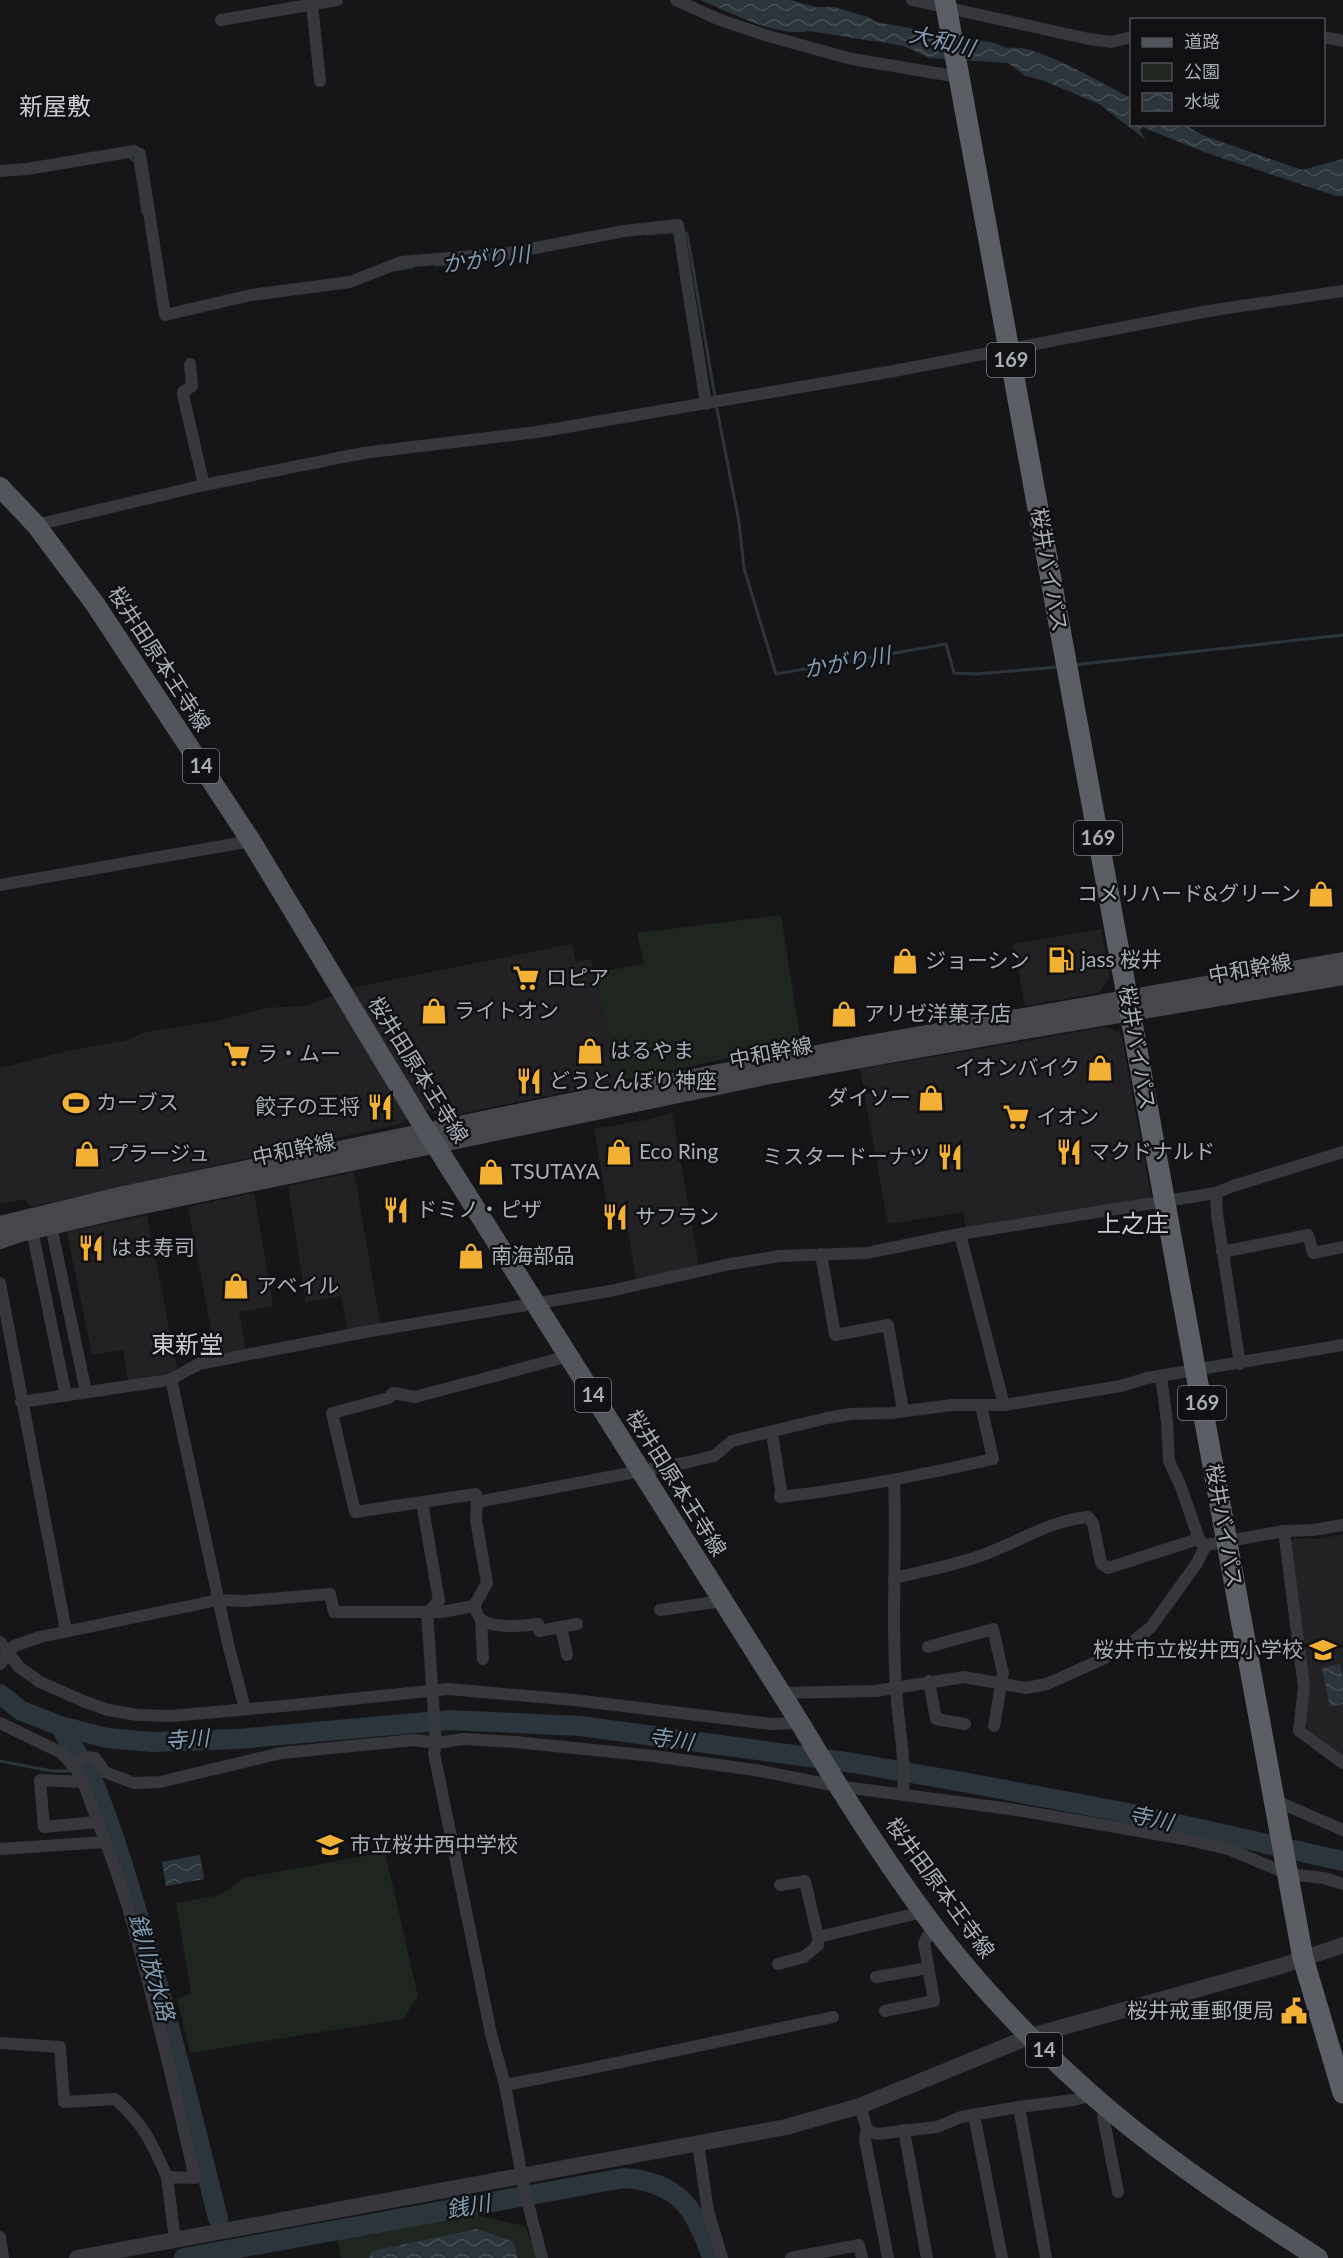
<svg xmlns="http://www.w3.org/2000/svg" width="1343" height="2258" font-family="Lato,'Noto Sans JP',sans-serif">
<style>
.built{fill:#222225}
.green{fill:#1e261f}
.water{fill:url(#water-waves)}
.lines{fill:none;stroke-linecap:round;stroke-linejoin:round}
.stream{stroke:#2c353c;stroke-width:3}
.river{stroke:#2c353c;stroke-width:20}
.minor{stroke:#37383d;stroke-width:12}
.tertiary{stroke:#37383d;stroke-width:16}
.secondary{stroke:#45474d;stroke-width:18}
.primary{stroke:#53555c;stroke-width:20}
.trunk{stroke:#5b5e65;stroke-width:21}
.labels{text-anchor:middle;stroke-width:5;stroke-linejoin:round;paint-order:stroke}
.shield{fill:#111113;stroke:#7b7e86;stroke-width:1.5}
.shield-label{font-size:20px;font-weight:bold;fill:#a8adb8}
.street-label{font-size:21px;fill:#a8adb8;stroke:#111113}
.poi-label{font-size:21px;fill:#a8adb8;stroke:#111113;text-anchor:start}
.water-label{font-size:22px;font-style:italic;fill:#7f9bb3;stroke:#111113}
.quarter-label{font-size:24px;fill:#c9ccd4;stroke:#111113}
</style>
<defs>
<pattern id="water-waves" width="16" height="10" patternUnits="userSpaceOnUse" patternTransform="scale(1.5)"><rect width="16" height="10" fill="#2c353c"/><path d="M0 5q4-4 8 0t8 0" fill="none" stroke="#485056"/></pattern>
</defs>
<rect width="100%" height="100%" fill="#161618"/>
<g class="built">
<polygon points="1101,929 1110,977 1098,993 1025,1006 1013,944"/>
<polygon points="572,944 576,962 591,959 616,1082 443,1117 426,1110 346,989"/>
<polygon points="332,996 409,1115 408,1119 400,1124 30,1207 25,1199 0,1204 0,1068 63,1052 127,1040 146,1032 216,1021 266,1008 305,1006"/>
<polygon points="1107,1027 1121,1034 1151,1195 1147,1200 966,1229 963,1212 888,1224 860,1069"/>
<polygon points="672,1112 699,1267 636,1280 625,1214 609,1216 594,1129 652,1119"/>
<polygon points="354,1172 381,1328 348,1332 341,1296 306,1302 288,1186"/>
<polygon points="254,1193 273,1306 239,1312 246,1350 216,1355 188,1207"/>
<polygon points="147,1215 177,1369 168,1373 128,1380 123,1350 92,1355 67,1232"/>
<polygon points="1343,1534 1343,1757 1309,1731 1306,1723 1290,1543 1294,1538 1319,1539"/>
</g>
<g class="green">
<polygon points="781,915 801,1043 616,1082 594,973 644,964 637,933"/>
<polygon points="385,1852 418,1996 403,2019 190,2053 177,1998 191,1994 176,1903 220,1895 244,1878"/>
<polygon points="462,2212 525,2226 537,2258 518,2258 514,2242 372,2251 368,2258 341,2258 337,2238"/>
</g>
<g class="water">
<path d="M700 0H791L816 7H834L868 17 876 22 995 43C1010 50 1007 47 1021 48 1032 49 1047 56 1057 60 1083 71 1106 86 1131 98L1132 124 1184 125 1205 136 1302 170 1343 159V196H1336L1204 152 1142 127 1140 131 1146 140 1099 104 1042 80 1025 76 1008 63 929 58 904 46 809 31C777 38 730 12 700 0Z"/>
<polygon points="1340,1664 1343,1679 1343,1704 1330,1707 1322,1668"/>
<polygon points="200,1855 204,1879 166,1886 162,1862"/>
<polygon points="477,2229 514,2242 518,2258 368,2258 372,2251"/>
</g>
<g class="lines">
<g class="stream">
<polyline points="129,157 135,161 143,213"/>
<polyline points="687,233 715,397"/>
<polyline points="647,234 672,232"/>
<polyline points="436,265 504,259"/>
<polyline points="395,270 412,267"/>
<polyline points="716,404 739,522 744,568 776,674 946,644 954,673 976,674 1058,667"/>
<polyline points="1073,665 1343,635"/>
<polyline points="0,1761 52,1771 72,1771"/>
</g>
<g class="river">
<polyline points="0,1694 20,1710 60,1726 107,1738 152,1742 238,1739 449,1720 580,1726 853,1763 963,1782 1133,1814 1343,1861"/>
<path d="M60 1726C70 1746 85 1761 93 1781 113 1830 128 1881 143 1932 171 2027 194 2123 218 2218"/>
<path d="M184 2258 624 2178C679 2182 696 2209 712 2258"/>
</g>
<g class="minor">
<polyline points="676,0 720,20 768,36 852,59 959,77"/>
<polyline points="912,0 1089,39 1111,42 1132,37"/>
<polyline points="312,4 320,81"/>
<polyline points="221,20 337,0"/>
<polyline points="1324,37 1343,41"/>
<polyline points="0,171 27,169 134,151 140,154 165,315 251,295 350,282 401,262 509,253 624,231 678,225 706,404"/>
<polyline points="190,364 192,386 183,392 183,395 204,485"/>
<polyline points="36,525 204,485 363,453 537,432 894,371 1214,310 1343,291"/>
<polyline points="0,885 251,841"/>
<polyline points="1216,1193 1217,1214 1240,1364"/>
<polyline points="51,1226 86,1392"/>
<polyline points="32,1230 66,1396"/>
<polyline points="960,1234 1004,1405"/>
<polyline points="1222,1252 1308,1235 1313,1253 1343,1247"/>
<polyline points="821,1254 835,1335 888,1325 903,1410"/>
<polyline points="0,1283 66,1631"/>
<polyline points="569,1356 415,1397 393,1393 389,1398 332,1413 355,1512 476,1494 477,1502 689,1462 714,1456 732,1441 827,1418 850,1414 891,1413 952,1405 1004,1405 1121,1386 1147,1378 1343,1345"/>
<polyline points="1161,1376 1167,1422 1169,1461 1181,1487 1200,1542 1202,1543"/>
<polyline points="171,1379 228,1644 245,1709"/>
<polyline points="21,1402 162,1381 171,1379 199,1364 365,1332 610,1291 730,1264 780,1256 867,1253 960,1234 1216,1193 1233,1186 1343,1152"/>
<path d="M772 1433 781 1490 780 1497C852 1489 922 1475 993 1459L981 1406"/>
<path d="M894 1481C897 1550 891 1619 896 1688 898 1723 906 1758 903 1793"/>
<polyline points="422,1502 439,1601 427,1613 436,1743 434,1753 491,2034 505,2085 524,2188 542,2258"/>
<polyline points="1284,1531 1304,1687 1299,1731 1343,1763"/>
<path d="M894 1578C923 1571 952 1566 980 1556 1015 1544 1050 1520 1088 1517L1093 1523 1101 1563 1108 1568 1198 1539"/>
<path d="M474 1606C476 1610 478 1617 481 1619 491 1629 525 1626 538 1624L539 1631 577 1624"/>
<polyline points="474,1606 487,1583 476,1520 477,1502"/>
<polyline points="660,1610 722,1601"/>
<polyline points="481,1619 483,1659"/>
<polyline points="561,1627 567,1655"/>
<polyline points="0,1642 19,1667 40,1682 83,1701 108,1710 138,1715 171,1716 294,1705 448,1689 574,1700 771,1724 800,1723"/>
<polyline points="928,1647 993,1629 1003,1673 994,1726"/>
<polyline points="0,1664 14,1646 40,1637 218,1600 244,1601 330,1594 334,1612 441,1612 474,1606"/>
<polyline points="929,1681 936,1719 965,1724"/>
<polyline points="779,1693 876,1691 964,1677 1026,1688 1047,1684 1105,1658 1130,1644 1151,1627 1197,1563 1206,1545 1284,1531 1314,1530 1343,1525"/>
<path d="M0 1723 60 1752 76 1769 83 1782C101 1831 121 1879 134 1929 157 2012 176 2095 195 2178L167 2177 175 2240"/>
<polyline points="73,1766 87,1757 95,1758 105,1772 134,1783 160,1782 281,1753 414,1740 436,1743 464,1739 515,1742 653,1756 755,1770 837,1786 1010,1809 1179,1838 1228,1849 1288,1874 1324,1878 1343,1884"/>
<polyline points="83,1782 40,1780 44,1827 97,1822"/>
<polyline points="1274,1800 1343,1830"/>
<polyline points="0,1849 105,1842"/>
<polyline points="780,1885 805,1881 818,1937 923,1912"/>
<polyline points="778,1964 804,1957 818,1945 818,1937"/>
<polyline points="876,1977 928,1968"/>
<polyline points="885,2011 934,2001 924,1943 933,1926"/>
<path d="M0 2043 60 2047 64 2102 115 2099C144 2124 152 2143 167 2177"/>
<path d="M505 2085C615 2065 723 2040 833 2017"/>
<polyline points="860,2106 867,2130 877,2134 937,2127 961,2117 1019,2107 1074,2100 1093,2095"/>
<polyline points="1019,2107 1046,2258"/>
<polyline points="1107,2108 1103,2116 1118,2192"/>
<polyline points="974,2115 1002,2258"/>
<polyline points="867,2130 865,2139 888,2258"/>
<polyline points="904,2130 927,2258"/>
<polyline points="698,2144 708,2211 722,2258"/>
<polyline points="0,2237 3,2258"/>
<polyline points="791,2258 859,2245 862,2258"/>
</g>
<polyline class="tertiary" points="77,2258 786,2127 860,2106 1031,2036 1281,1966 1343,1945"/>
<g class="secondary">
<polyline points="0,1225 123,1195 565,1103 858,1046 1343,961"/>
<polyline points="0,1240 20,1233 124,1209 765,1076 1020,1031 1343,976"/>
</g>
<path class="primary" d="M0 487 36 525 95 604 251 841 419 1119 800 1723C841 1792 884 1860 932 1924 980 1989 1046 2056 1107 2108 1173 2164 1245 2211 1318 2258"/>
<polyline class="trunk" points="945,0 1303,1958 1343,2093"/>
</g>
<defs>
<g id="shop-bare" transform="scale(2.07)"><path d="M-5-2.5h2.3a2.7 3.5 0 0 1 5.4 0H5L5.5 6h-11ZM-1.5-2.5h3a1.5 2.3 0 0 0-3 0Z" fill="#f2b134" stroke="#111113" stroke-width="2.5" paint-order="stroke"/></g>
<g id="fuel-bare" transform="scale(2.07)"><path d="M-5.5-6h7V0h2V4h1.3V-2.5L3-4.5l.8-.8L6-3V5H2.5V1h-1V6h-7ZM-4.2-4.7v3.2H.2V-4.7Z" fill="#f2b134" stroke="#111113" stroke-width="2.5" paint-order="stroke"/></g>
<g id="supermarket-bare" transform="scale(2.07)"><path d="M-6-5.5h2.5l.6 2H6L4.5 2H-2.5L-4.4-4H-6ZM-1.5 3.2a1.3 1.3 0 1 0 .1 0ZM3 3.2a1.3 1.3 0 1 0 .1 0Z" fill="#f2b134" stroke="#111113" stroke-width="2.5" paint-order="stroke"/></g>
<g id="restaurant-bare" transform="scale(2.07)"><path d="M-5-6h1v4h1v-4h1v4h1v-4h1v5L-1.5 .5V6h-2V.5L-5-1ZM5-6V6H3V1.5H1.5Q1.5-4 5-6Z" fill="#f2b134" stroke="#111113" stroke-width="2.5" paint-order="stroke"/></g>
<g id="stadium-bare" transform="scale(2.07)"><path d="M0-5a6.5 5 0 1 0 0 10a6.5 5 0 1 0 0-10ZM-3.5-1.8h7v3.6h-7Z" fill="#f2b134" stroke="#111113" stroke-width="2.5" paint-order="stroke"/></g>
<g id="school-bare" transform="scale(2.07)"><path d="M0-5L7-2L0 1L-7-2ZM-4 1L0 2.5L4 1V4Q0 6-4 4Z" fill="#f2b134" stroke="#111113" stroke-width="2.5" paint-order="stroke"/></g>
<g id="civic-bare" transform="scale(2.07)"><path d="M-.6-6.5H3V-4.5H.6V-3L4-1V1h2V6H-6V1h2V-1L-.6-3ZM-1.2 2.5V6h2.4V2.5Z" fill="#f2b134" stroke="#111113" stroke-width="2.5" paint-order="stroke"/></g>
</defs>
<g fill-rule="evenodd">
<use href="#shop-bare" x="1321" y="894"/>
<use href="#fuel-bare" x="1061" y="960"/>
<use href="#shop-bare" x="905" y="961"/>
<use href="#supermarket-bare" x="526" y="978"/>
<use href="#shop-bare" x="434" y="1011"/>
<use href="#shop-bare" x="844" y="1014"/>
<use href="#shop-bare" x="590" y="1051"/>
<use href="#supermarket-bare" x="237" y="1054"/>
<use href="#shop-bare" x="1100" y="1068"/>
<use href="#restaurant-bare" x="529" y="1081"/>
<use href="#shop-bare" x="931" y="1098"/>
<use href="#stadium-bare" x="76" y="1103"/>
<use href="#restaurant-bare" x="380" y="1107"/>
<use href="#supermarket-bare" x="1016" y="1117"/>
<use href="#shop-bare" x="619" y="1152"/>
<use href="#restaurant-bare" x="1069" y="1152"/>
<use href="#shop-bare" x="87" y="1154"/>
<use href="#restaurant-bare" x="950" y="1157"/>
<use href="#shop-bare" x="491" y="1172"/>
<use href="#restaurant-bare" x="396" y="1210"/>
<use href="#restaurant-bare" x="615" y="1217"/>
<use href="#restaurant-bare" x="91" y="1248"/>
<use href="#shop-bare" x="471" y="1256"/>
<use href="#shop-bare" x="236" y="1286"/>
<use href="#school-bare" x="1323" y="1650"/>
<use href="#school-bare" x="330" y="1845"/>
<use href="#civic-bare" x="1294" y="2011"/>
</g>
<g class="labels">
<g class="shield">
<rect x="987" y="343" width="48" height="34" rx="4.5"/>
<rect x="183" y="749" width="36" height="34" rx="4.5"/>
<rect x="1074" y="821" width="48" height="34" rx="4.5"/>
<rect x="575" y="1378" width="36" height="34" rx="4.5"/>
<rect x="1178" y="1386" width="48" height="34" rx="4.5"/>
<rect x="1026" y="2033" width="36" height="34" rx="4.5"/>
</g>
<g class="shield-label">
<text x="1011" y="367">169</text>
<text x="201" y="773">14</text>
<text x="1098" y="845">169</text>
<text x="593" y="1402">14</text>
<text x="1202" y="1410">169</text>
<text x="1044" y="2057">14</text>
</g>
<g class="street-label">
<text transform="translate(1049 570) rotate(80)" y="7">桜井バイパス</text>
<text transform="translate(159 659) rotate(57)" y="7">桜井田原本王寺線</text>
<text transform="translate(1250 969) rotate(-10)" y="7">中和幹線</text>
<text transform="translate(1137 1048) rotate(80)" y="7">桜井バイパス</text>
<text transform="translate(771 1053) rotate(-11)" y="7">中和幹線</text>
<text transform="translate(418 1070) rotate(58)" y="7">桜井田原本王寺線</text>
<text transform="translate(294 1150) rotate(-12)" y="7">中和幹線</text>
<text transform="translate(676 1483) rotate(58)" y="7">桜井田原本王寺線</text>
<text transform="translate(1224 1526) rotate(80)" y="7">桜井バイパス</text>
<text transform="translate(940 1888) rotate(54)" y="7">桜井田原本王寺線</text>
</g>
<g class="poi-label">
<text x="1301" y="901" text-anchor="end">コメリハード&amp;グリーン</text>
<text x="1081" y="967">jass 桜井</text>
<text x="925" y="968">ジョーシン</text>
<text x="546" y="985">ロピア</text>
<text x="454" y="1018">ライトオン</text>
<text x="864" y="1021">アリゼ洋菓子店</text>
<text x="610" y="1058">はるやま</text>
<text x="257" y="1061">ラ・ムー</text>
<text x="1080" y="1075" text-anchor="end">イオンバイク</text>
<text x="549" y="1088">どうとんぼり神座</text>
<text x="911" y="1105" text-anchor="end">ダイソー</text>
<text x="96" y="1110">カーブス</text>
<text x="360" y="1114" text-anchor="end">餃子の王将</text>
<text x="1036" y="1124">イオン</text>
<text x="639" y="1159">Eco Ring</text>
<text x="1089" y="1159">マクドナルド</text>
<text x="107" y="1161">プラージュ</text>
<text x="930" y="1164" text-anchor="end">ミスタードーナツ</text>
<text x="511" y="1179">TSUTAYA</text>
<text x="416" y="1217">ドミノ・ピザ</text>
<text x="635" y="1224">サフラン</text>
<text x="111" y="1255">はま寿司</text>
<text x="491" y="1263">南海部品</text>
<text x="256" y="1293">アベイル</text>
<text x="1303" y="1657" text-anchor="end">桜井市立桜井西小学校</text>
<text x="350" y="1852">市立桜井西中学校</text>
<text x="1274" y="2018" text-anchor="end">桜井戒重郵便局</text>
</g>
<g class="water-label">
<text transform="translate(942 41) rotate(13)" y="8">大和川</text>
<text transform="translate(486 259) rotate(-7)" y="8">かがり川</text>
<text transform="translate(847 662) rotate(-10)" y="8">かがり川</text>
<text transform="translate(187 1739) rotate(-4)" y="8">寺川</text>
<text transform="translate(671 1739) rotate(8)" y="8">寺川</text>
<text transform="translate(1151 1818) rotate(12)" y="8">寺川</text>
<text transform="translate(152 1967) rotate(74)" y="8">銭川放水路</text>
<text transform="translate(468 2206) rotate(-10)" y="8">銭川</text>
</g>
<g class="quarter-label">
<text x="55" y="115">新屋敷</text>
<text x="1133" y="1232">上之庄</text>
<text x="187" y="1353">東新堂</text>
</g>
</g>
<rect x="1130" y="18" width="195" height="108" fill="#111113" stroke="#4d4f55" stroke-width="1.5"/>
<rect x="1142" y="38" width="30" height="9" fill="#53555c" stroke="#4d4f55" stroke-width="1.5"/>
<text x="1184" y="48" font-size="18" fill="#a8adb8">道路</text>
<rect x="1142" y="63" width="30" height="18" fill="#1e261f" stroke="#4d4f55" stroke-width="1.5"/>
<text x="1184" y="78" font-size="18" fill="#a8adb8">公園</text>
<rect x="1142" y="93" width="30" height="18" fill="url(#water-waves)" stroke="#4d4f55" stroke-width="1.5"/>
<text x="1184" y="108" font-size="18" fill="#a8adb8">水域</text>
</svg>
